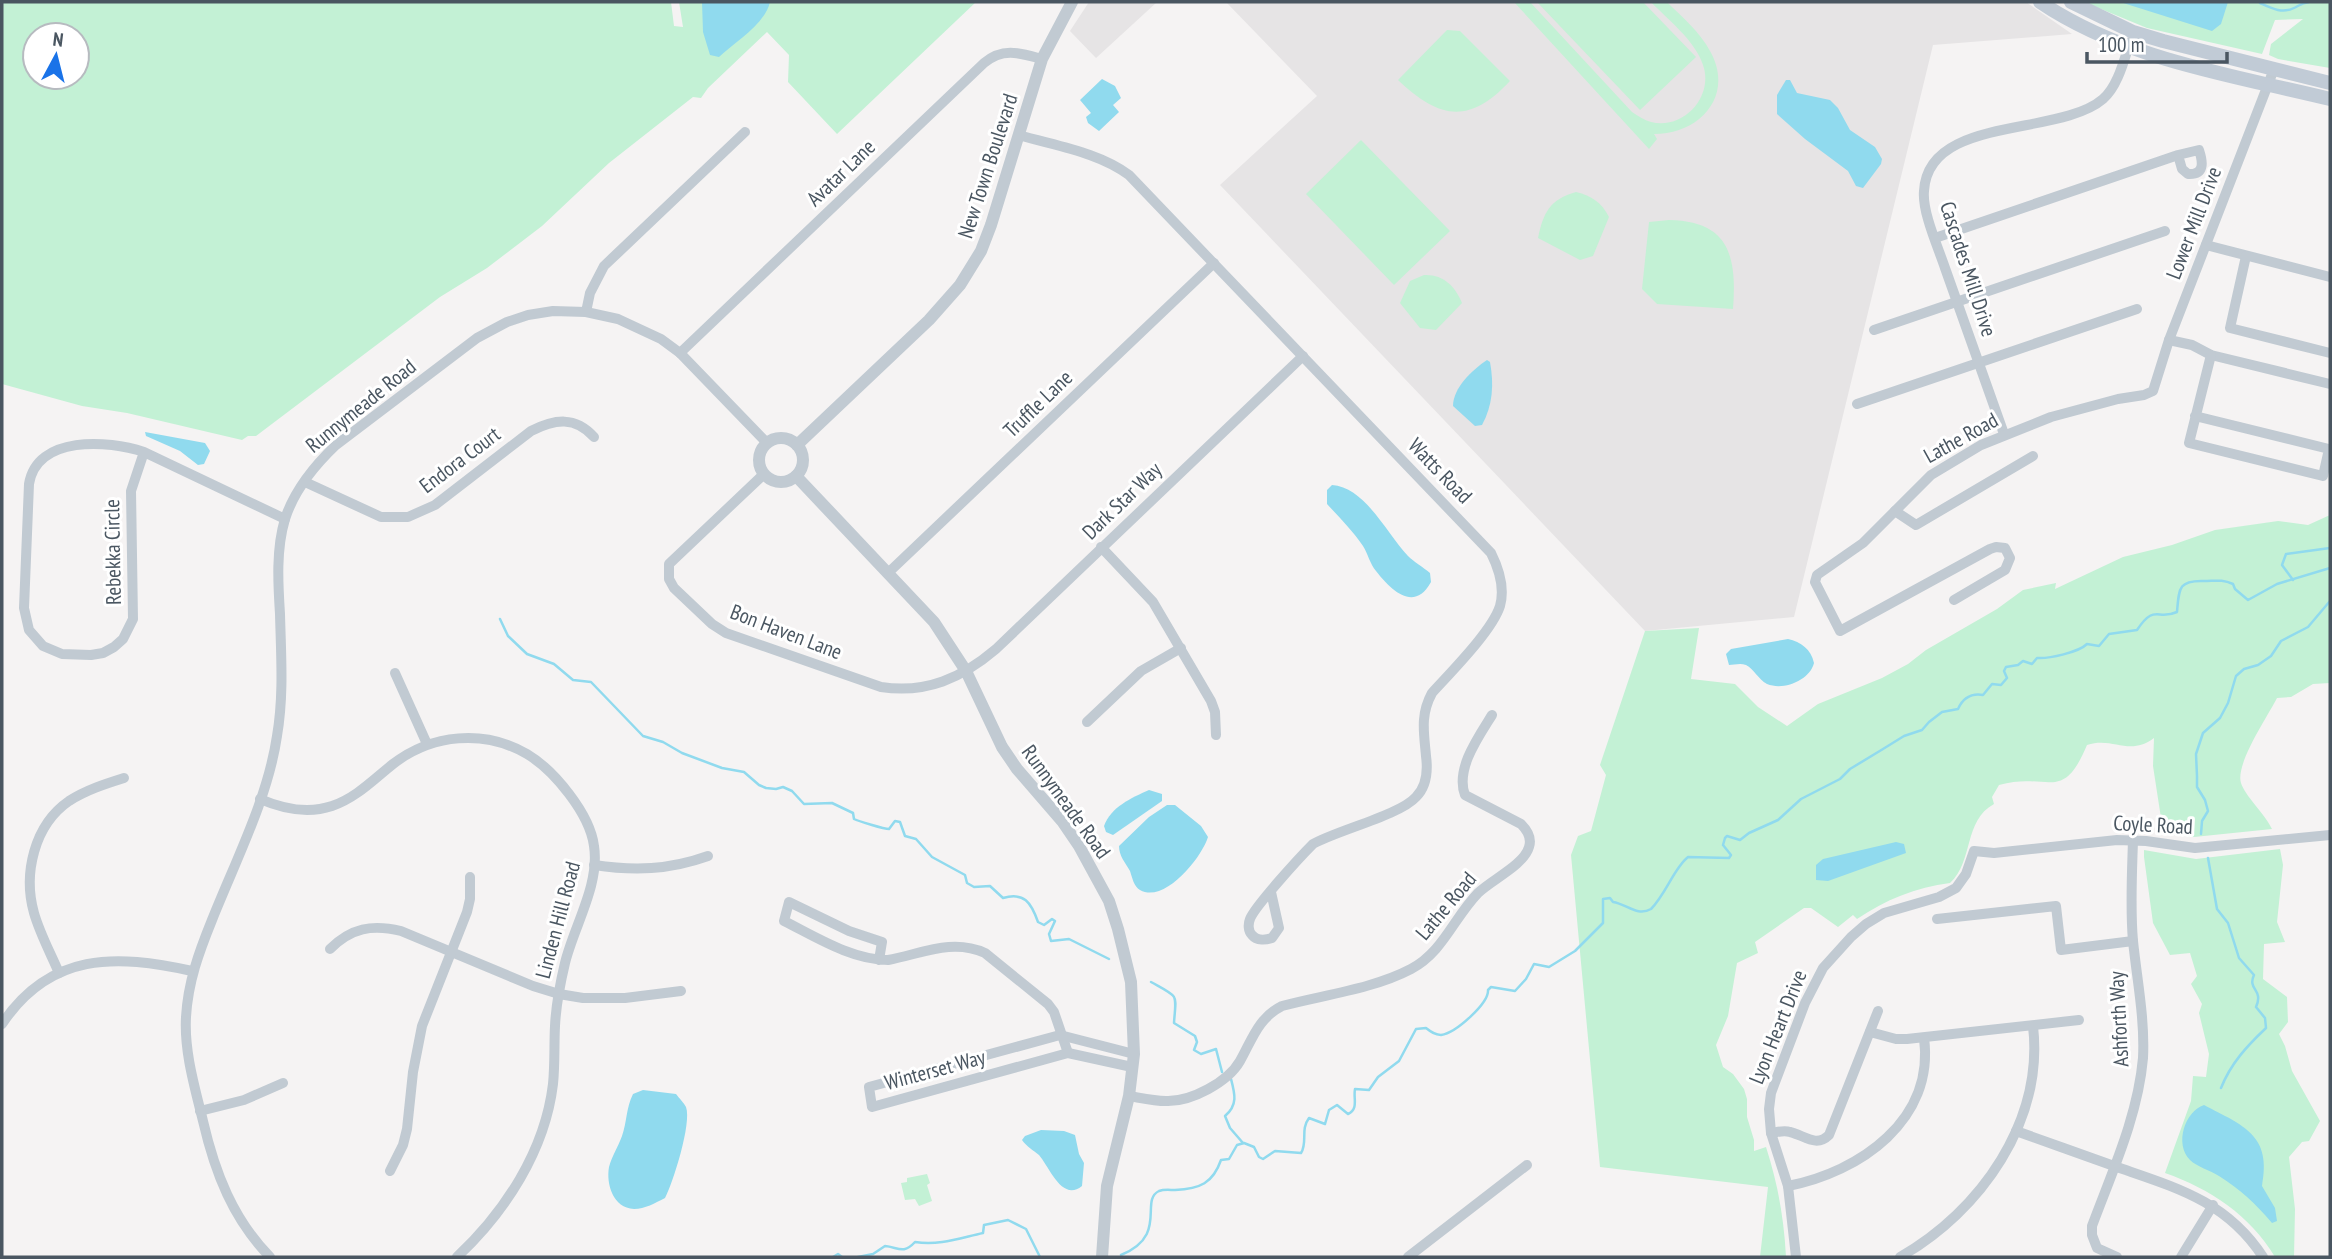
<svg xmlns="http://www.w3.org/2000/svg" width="2332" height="1259" font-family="'PT Sans Narrow',sans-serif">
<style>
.education{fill:#e6e4e5}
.green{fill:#c3f1d5;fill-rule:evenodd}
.water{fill:#90daee}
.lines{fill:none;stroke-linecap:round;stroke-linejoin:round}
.stream{stroke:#90daee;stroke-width:2.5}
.minor{stroke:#c1cad2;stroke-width:10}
.tertiary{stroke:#c1cad2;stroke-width:12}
.secondary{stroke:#c1cbd6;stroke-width:14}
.labels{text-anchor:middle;stroke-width:6;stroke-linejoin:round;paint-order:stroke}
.street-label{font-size:21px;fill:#4a5661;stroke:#fff}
</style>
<rect width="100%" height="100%" fill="#f5f3f3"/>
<g class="education">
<polygon points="1089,2 1157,2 1096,58 1070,31"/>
<polygon points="1226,2 2026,2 2072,34 1933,45 1794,617 1645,631 1220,185 1317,96"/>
</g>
<g class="green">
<path d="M2 2H671L674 26 683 27 679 2H976L837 134 788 82 789 55 767 32 708 88 701 98 693 97 609 163 542 226 487 268 440 297 256 436H248L242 440 127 413 82 406 2 384ZM35 35H77V77H35Z"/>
<path d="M1514 2H1530L1632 112C1638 116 1644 120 1651 122 1684 130 1714 96 1703 65 1695 40 1668 20 1651 2H1667C1682 17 1700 32 1710 51 1735 95 1700 134 1654 134L1657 139 1649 149Z"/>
<polygon points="1537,2 1643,2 1696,57 1640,110"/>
<polygon points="2084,2 2330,2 2330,68 2278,59 2269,55 2271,44 2303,19 2275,20 2262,54 2147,28"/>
<path d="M1447 30 1460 31 1510 81C1469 125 1439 119 1398 80Z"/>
<polygon points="1361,140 1450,231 1394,285 1306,194"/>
<path d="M1576 192C1592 196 1601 202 1609 217L1593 256 1580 260 1538 238C1543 213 1550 199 1576 192Z"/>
<path d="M1669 220C1729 221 1737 256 1733 309L1657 304 1642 289 1649 222Z"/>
<path d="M1424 275C1443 274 1455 286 1462 303L1436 330 1420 328 1400 303 1410 281Z"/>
<path d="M2330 515V683L2313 684 2291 697 2277 698C2268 716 2235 764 2241 783 2245 796 2265 814 2272 829L2194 837 2155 833 2161 818 2153 766 2154 738C2129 757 2113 736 2087 745 2062 805 2048 771 1999 785L1992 797 1994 804C1963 821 1974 861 1950 883 1916 887 1885 900 1857 919L1853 915 1838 927 1811 908H1804L1755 942 1758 953 1737 963 1728 1016 1716 1045 1723 1067 1733 1074 1744 1089 1747 1099V1117L1754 1140V1151L1766 1147C1778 1184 1784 1219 1786 1257H1760L1768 1187 1600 1167 1571 855 1578 836 1591 831 1606 775 1600 765 1645 631 1699 628 1691 679 1735 684 1758 707 1787 726 1818 704 1882 678 1908 664 1926 650 1997 609 2023 590 2056 583 2055 589 2123 557 2172 545 2215 530 2278 521 2308 525Z"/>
<path d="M2280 849 2283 865 2277 922 2285 942 2264 944 2263 979 2287 997 2288 1022 2279 1034 2285 1046 2292 1071 2320 1121 2309 1141 2302 1142 2289 1157 2295 1209 2294 1257H2275C2250 1215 2210 1189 2165 1173L2191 1101 2193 1076 2206 1077 2209 1054 2199 1013 2202 1004 2191 984 2197 976 2190 953 2170 955 2153 923 2144 857V850L2196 859Z"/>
<polygon points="927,1174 930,1183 927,1185 932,1201 919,1206 915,1199 905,1200 901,1183 907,1182 907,1178"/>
</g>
<g class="water">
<path d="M702 2H770C765 24 735 42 719 57L710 55 703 32Z"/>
<polygon points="2120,2 2228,2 2221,24 2212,31"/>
<polygon points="1102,79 1115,86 1121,98 1113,105 1119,112 1099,131 1088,123 1086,117 1091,113 1080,100"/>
<polygon points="1786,80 1790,80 1797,93 1830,100 1838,108 1850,130 1875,147 1882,159 1881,164 1863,188 1856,186 1848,171 1805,139 1777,114 1777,95"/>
<path d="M1487 360 1490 362C1494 384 1493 405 1482 425L1475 426 1453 406C1453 388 1472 370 1487 360Z"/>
<polygon points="145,432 205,443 210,451 204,464 198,465 180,451 146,436"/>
<path d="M1332 485C1365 487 1387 534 1408 556 1414 562 1423 567 1430 573L1431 582C1414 613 1391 590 1376 571 1370 564 1368 554 1363 546 1353 531 1339 517 1327 504V490Z"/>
<path d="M1788 639C1801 642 1811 649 1814 663 1810 680 1784 691 1767 684 1758 679 1754 669 1746 665 1740 663 1734 665 1729 665L1726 654 1731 649Z"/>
<path d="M1149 790 1162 794V801L1113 835 1106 832 1104 826C1111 807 1131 798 1149 790Z"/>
<path d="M1167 805H1175L1201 826 1208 837C1202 857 1165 904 1140 890 1134 887 1132 877 1130 871 1125 862 1119 856 1119 846L1149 817Z"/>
<polygon points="1896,842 1904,844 1906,853 1828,881 1816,880 1816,865 1823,859"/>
<path d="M643 1090 676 1094C679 1098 684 1103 686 1107 692 1123 673 1183 665 1198 655 1203 645 1209 634 1209 613 1208 606 1184 609 1167 612 1156 618 1147 622 1136 627 1122 626 1108 633 1094Z"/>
<path d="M2204 1105C2244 1126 2272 1135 2262 1186L2275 1208 2277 1221 2272 1223C2255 1203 2241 1190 2219 1176 2210 1170 2197 1167 2190 1160 2174 1144 2185 1111 2204 1105Z"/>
<path d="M1041 1130 1064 1131 1075 1135 1079 1154 1084 1163 1082 1186C1062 1202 1050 1168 1039 1155 1033 1150 1027 1147 1022 1140L1025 1136Z"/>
</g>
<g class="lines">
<g class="stream">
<path d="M2260 3C2271 8 2282 14 2294 8 2300 5 2302 3 2309 2"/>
<polyline points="2293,580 2282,565 2286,554 2330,548"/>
<path d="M500 619 508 636 527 654 554 664 573 680 591 682 643 736 663 742 682 753 722 768 744 772 759 785 766 788 776 789 783 787 792 791 804 804 832 803 853 813 854 819C858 821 884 829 889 829L895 821 900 822 905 836 916 839 932 857 965 875 967 883 974 887 990 886 1003 898C1024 892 1031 902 1038 922L1044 925 1052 919 1055 921 1049 934 1051 941 1069 939 1109 959"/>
<polyline points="2201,834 2202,821 2208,811 2205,800 2197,787 2197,776 2196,754 2203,733 2220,718 2228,703 2236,676 2244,669 2258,665 2271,656 2281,641 2308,627 2330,601"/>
<path d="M2208 858 2217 909 2228 923 2239 958 2254 975C2247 990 2264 989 2256 1007L2265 1018 2266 1028C2247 1046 2231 1063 2221 1088"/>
<path d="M1151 982C1180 998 1176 993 1174 1023L1195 1036 1197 1042 1194 1050 1201 1054 1216 1049 1222 1072"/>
<path d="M1231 1079C1235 1094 1238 1105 1225 1116L1230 1128 1243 1143"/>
<path d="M1121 1255C1169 1235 1139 1201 1159 1191 1164 1189 1170 1190 1175 1190 1200 1189 1213 1183 1221 1160L1229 1159 1237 1145 1244 1143 1254 1147 1259 1157 1263 1159 1275 1151 1301 1153C1308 1142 1300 1130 1309 1118L1325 1124 1329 1110 1337 1105 1348 1114C1359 1109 1353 1098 1355 1089L1369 1090 1378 1077 1399 1061 1416 1029 1426 1028C1431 1032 1435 1035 1441 1035 1456 1033 1489 1003 1488 990L1491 987 1515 991 1526 979 1534 964 1549 967 1575 951 1603 923V899L1610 898 1613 902C1627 904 1637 917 1651 909 1666 894 1674 868 1688 857L1729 858 1731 855 1723 845 1725 838 1727 836 1740 840 1749 833 1778 820 1801 799 1840 779 1850 769 1883 749 1904 736 1922 730 1929 722 1942 712 1958 709C1963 698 1971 693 1983 695L1992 684 2001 685 2007 678 2004 671 2006 667 2018 665 2023 661 2032 664 2037 658C2049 659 2079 652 2087 644L2099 646 2109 634 2137 630C2155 603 2157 621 2177 612 2179 589 2178 580 2204 581 2215 581 2222 579 2233 584L2235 589 2248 600 2277 584 2330 568"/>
<polyline points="833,1257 838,1254 842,1257"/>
<path d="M858 1257 873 1254 885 1246C898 1247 903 1255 915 1242 939 1246 960 1238 983 1233L984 1225 1008 1220 1026 1229 1040 1257"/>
</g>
<g class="minor">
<path d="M1019 135C1056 146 1098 152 1129 175L1491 553C1499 569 1505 588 1500 606 1492 631 1451 672 1432 693 1420 715 1424 733 1426 756 1428 771 1427 786 1416 797 1400 815 1338 830 1313 844 1301 856 1255 906 1250 919 1248 924 1248 931 1252 935 1257 941 1266 940 1272 938L1279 928 1271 892"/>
<path d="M1935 238 2178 155 2182 169 2188 174C2205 175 2203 162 2199 150L2178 155"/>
<polyline points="2206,245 2330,277"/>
<polyline points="2246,256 2230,328 2330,353"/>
<polyline points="586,312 590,293 604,266 745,132"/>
<polyline points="1874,330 2165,231"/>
<polyline points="2169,340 2192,345 2211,355 2330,384"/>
<path d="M680 353 984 63C1003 47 1020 53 1042 59"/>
<polyline points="1857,404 2137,309"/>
<polyline points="2195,416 2329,449 2323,476 2189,443 2211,355"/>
<path d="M2004 434C1984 379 1965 323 1945 268 1938 247 1922 212 1924 191 1928 115 2059 137 2103 99 2118 86 2124 60 2130 42"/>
<path d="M144 452 131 491 133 619 123 639 114 647 103 653 91 655 62 654 43 646 29 630 24 608 29 484C37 435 108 440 144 452L285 519"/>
<path d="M764 474 669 564V579L674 588 712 624 726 633 881 687C926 694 962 678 996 649L1303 356"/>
<path d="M305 482 381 517H408L435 505 531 431C555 419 575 416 594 437"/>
<polyline points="1895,511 1916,525 2033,456"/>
<polyline points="1101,547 1153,602 1211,701 1215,712 1216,735"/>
<polyline points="888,573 1214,263"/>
<polyline points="1954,600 2005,570 2010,558 2005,548 1996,547 1990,549 1840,631 1815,582 1817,575 1863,543 1931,475 1981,445 2051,417 2118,399 2144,395 2153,391 2169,340 2274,69"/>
<polyline points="395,673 427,744"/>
<polyline points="1087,722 1141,671 1181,648"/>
<path d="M260 799C283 809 308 814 332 806 356 798 374 779 393 764 432 734 484 729 527 754 554 770 590 814 594 846 600 885 574 926 565 963 560 984 556 1005 555 1026 554 1045 555 1065 553 1084 545 1151 505 1212 457 1257"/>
<path d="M594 865C634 871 669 870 708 856"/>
<polyline points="1937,919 2056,906 2061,950 2133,941"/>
<path d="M330 949C351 928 372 924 401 931L533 986 559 994 583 998H625L681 991"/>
<path d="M879 960 882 942 849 931 789 902 784 921C816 937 852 960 888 960 921 954 952 938 985 953L1048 1004 1054 1012 1068 1053"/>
<path d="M59 973C51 954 40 934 34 913 23 874 34 825 69 801 86 790 105 784 124 778"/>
<path d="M2 1024C50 952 116 954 192 971"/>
<polyline points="1870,1032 1896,1039 1907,1039 2079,1020"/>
<polyline points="1132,1067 1068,1053 872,1107 869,1087 1060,1035 1134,1054"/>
<path d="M1129 1096C1141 1098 1154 1101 1166 1101 1191 1102 1228 1082 1240 1061 1252 1040 1258 1018 1282 1006 1323 995 1373 989 1411 969 1443 952 1453 919 1478 893 1491 880 1524 865 1529 847 1532 838 1527 830 1521 824L1465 795C1455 769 1479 736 1492 715"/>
<polyline points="200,1111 244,1100 283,1083"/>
<path d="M2016 1131C2049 1143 2081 1154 2114 1166 2174 1187 2226 1200 2263 1257"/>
<path d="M1771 1133C1778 1132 1784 1130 1790 1132 1804 1135 1816 1148 1829 1135L1878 1011"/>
<polyline points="390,1171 403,1145 407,1129 413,1072 422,1026 467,912 470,899 470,877"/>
<path d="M1788 1186C1860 1172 1935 1120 1924 1038"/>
<path d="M270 1257C233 1219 215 1173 203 1121 195 1088 184 1052 186 1017 188 982 199 952 212 920 235 862 268 798 277 736 284 695 281 655 280 614 278 583 276 549 285 519 294 491 315 465 336 445L477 338 507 322 528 315 553 311 586 312 618 319 661 339 680 353 767 443"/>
<polyline points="1408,1257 1527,1165"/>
<polyline points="1796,1257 1788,1186 1771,1133 1769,1109 1771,1093 1805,1003 1823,968 1851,937 1866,924 1884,913 1939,897 1956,888 1966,874 1974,851 1994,853 2117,840 2146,841 2195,848 2330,835"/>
<path d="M1900 1257C1981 1211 2044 1121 2033 1026"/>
<path d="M2117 1257 2097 1248 2092 1235V1226C2112 1172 2138 1116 2143 1058 2145 1019 2137 980 2133 941 2130 908 2132 873 2133 840"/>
<polyline points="2181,1257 2213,1205"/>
</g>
<g class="tertiary">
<circle cx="781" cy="460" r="22"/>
<polyline points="797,445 929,320 960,285 981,251 991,225 1042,59 1072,2"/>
<polyline points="796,476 934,622 966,671 1002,747 1017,769 1062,821 1079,846 1109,901 1118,929 1131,982 1134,1054 1129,1096 1107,1186 1102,1257"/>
</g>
<g class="secondary">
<path d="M2040 2C2126 60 2232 75 2330 99"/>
<polyline points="2071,2 2133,32 2163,41 2330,83"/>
</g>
</g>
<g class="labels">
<g class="street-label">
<text transform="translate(988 166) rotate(-72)" y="7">New Town Boulevard</text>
<text transform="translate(841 173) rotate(-44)" y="7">Avatar Lane</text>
<text transform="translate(2194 223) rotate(-69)" y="7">Lower Mill Drive</text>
<text transform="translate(1968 269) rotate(72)" y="7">Cascades Mill Drive</text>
<text transform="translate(1038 404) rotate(-44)" y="7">Truffle Lane</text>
<text transform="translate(361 406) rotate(-39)" y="7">Runnymeade Road</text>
<text transform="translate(1961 438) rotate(-29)" y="7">Lathe Road</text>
<text transform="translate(460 460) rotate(-37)" y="7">Endora Court</text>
<text transform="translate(1440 471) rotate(46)" y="7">Watts Road</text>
<text transform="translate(1122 501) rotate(-44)" y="7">Dark Star Way</text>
<text transform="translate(113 552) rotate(-91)" y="7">Rebekka Circle</text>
<text transform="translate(786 632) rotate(21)" y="7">Bon Haven Lane</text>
<text transform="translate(1066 802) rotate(54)" y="7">Runnymeade Road</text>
<text transform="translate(2153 825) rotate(3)" y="7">Coyle Road</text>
<text transform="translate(1446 906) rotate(-50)" y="7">Lathe Road</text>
<text transform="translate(558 920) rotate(-75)" y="7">Linden Hill Road</text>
<text transform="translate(2119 1019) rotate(-93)" y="7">Ashforth Way</text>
<text transform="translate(1778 1027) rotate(-68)" y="7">Lyon Heart Drive</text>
<text transform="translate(935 1070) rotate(-15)" y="7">Winterset Way</text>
</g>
</g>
<rect width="2332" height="1259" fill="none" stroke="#4a5661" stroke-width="7"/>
<g transform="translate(56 56) rotate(7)"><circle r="33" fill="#ffffff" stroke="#b7bbc0" stroke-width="2"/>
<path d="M0-5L12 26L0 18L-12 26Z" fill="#1a73e8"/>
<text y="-10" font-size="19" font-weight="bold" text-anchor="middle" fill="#4a5661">N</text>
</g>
<path d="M2087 52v10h140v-10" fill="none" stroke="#4a5661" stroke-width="3.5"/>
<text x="2098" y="52" font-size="21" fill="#4a5661" stroke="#ffffff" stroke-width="5" paint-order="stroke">100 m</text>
</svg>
